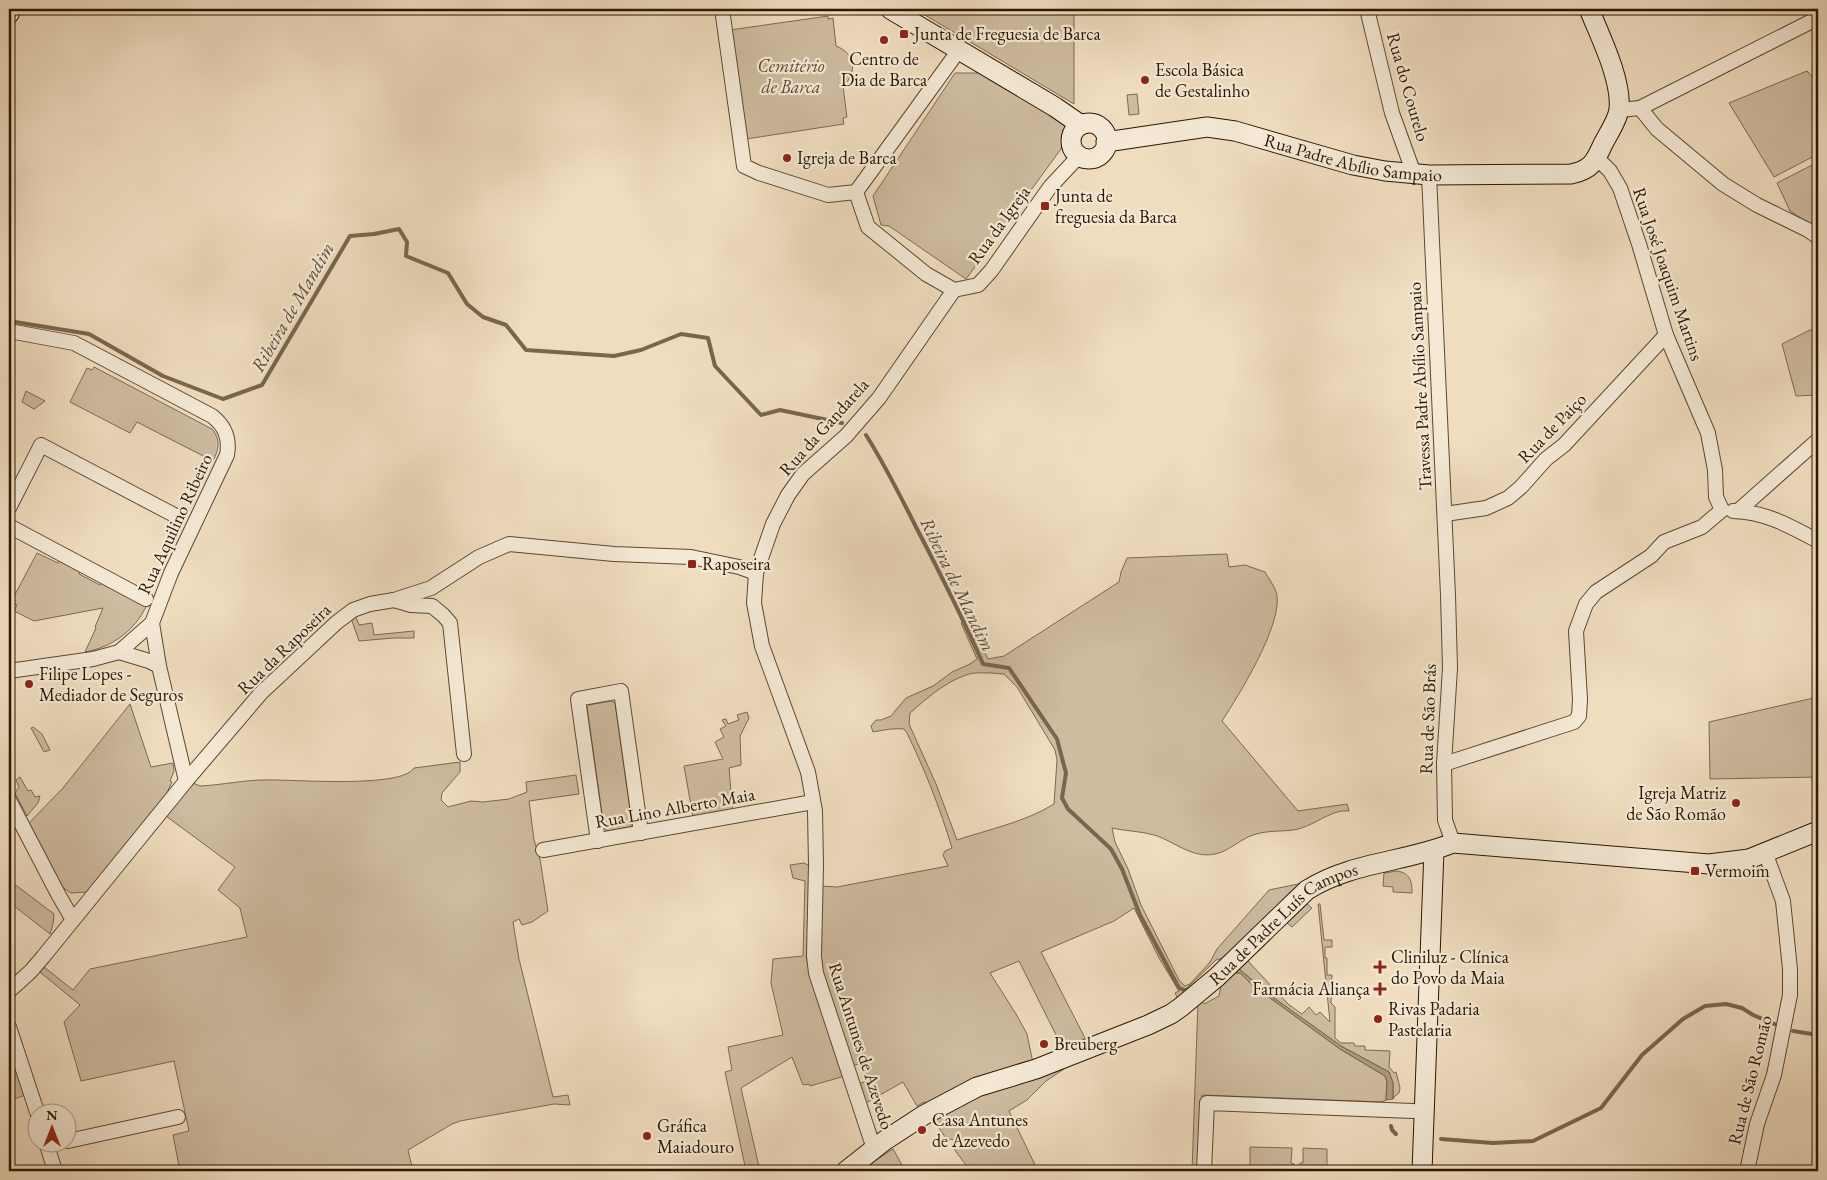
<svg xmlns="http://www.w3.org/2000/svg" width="1827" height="1180" font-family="'EB Garamond',serif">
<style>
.green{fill:#cebba0;stroke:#7c6950;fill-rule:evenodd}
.water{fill:#ac9a7f;stroke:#78664d}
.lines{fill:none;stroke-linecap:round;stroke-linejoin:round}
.stream{stroke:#78664d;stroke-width:4}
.street-casing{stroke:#5b4831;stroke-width:16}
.secondary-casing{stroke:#291701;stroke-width:21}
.street{stroke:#f5e9d6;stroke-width:14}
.secondary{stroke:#f5e9d6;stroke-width:19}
.poi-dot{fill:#8f2418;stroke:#f5e9d6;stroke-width:2}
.labels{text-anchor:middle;stroke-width:4.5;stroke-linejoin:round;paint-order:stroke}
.poi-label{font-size:18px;fill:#291701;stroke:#f5e9d6;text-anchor:start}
.park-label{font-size:18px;font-style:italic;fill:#5b4831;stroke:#f5e9d6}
.street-label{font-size:18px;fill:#291701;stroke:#f5e9d6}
.water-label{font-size:19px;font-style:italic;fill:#5d4b33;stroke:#f5e9d6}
</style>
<rect width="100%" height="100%" fill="#f0ddc0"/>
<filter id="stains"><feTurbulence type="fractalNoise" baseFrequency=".004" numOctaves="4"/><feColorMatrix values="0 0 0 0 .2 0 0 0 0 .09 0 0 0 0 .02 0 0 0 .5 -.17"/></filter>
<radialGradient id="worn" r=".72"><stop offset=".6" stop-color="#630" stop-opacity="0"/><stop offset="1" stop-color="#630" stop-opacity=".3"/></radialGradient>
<g class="green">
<polygon points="915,9 1074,9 1074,104"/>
<path d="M828 16V19L833 18 836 46C855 53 858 73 843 86L847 117 843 118 844 124 746 139 730 30Z"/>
<polygon points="1807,71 1818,83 1818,154 1774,177 1729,103"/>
<polygon points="955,73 984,73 1068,126 1061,149 966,279 889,226 881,225 873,196"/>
<polygon points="1137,94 1139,114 1129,115 1127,95"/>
<polygon points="1818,162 1818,229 1790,211 1777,183"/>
<polygon points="1818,329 1818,395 1796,396 1782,344 1810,330"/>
<path d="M94 367 212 429C221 440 219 449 213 461L137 422 130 433 70 402 87 368 92 370Z"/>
<polygon points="26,391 45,401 34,409 22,402"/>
<path d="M37 553 58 563 60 559 81 570 79 574 100 585 101 582 147 605C135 630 113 647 85 652L96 628 95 627 103 608 34 621 14 611 17 605 11 602Z"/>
<path d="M1227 554 1229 567 1245 565 1265 572C1269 579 1276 588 1277 596 1281 627 1239 695 1222 721L1298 811 1347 804 1349 811C1332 809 1315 825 1298 829 1285 832 1270 830 1256 834 1241 838 1230 851 1215 854 1192 859 1174 841 1154 835 1140 831 1125 831 1112 828L1115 842 1128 869 1141 905 1179 980 1185 986 1190 984 1210 962 1217 949 1269 890 1303 883 1227 957 1216 960 1186 989 1179 1001 1175 993 1179 991 1159 958 1134 908 1114 921 1041 952 1087 1042 1064 1051 1019 961 990 973 1016 1014 1027 1034 1033 1063 930 1104 924 1102 917 1106 903 1082 864 1104 858 1084 867 1081 861 1063 852 1066 821 966 820 886 837 887 948 866 943 855 945 851 952 848C940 808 925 770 907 733L904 729C893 728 884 730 873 732L871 726 876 720H881L891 716 906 698 933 686 952 672 970 664 977 659 961 623 967 616 988 659 1004 656 1119 582 1121 572 1127 558ZM991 673 1004 674 1017 687 1055 750 1057 760 1054 804C1025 822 990 829 957 840L936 784 909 724 910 713C926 699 945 682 966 675 974 672 983 673 991 673Z"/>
<polygon points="355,615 359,625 372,623 374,635 414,631 414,638 393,638 359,641 351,618"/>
<polygon points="1818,697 1818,777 1710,779 1709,722"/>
<polygon points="611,701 615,703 632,824 630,827 607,831 604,828 587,707 589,705"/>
<polygon points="130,704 151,767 173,763 174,771 170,781 172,782 163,801 87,892 71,893 62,887 28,824 63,788"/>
<polygon points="747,712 749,718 740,736 741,765 729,768 731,792 730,792 733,810 693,817 684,766 723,759 715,742 724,737 720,729 726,726 722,720 726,719 728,724 739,720 737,715"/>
<polygon points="33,727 42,734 50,750 44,752 31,728"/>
<path d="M460 762V772L442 793 441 800 448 807 471 801 483 802 509 799 527 792 526 782 576 775 579 794 529 801 534 840 540 859 548 911 532 922 522 925 519 919 513 922 519 959 553 1097 568 1095 570 1105 554 1104 460 1121 452 1124 408 1150 413 1171H180L173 1135 189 1131 174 1061 81 1081 64 1022 80 1005 40 972 44 967 73 990 90 969 247 937 240 908 218 890 235 867 166 816 193 783 200 786C222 785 243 780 265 780 291 779 401 789 414 768Z"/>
<polygon points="20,777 28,791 31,790 35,797 40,796 38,803 27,816 15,793 19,787 16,780"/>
<polygon points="804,863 810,866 808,955 806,956 808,966 845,1076 810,1086 809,1084 803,1085 792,1057 741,1088 760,1171 746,1171 725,1072 732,1070 728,1047 783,1035 771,983 773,959 803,956 805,881 793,878 790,865"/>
<path d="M1397 871C1410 873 1412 881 1412 893L1393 892V887L1383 886 1384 873Z"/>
<polygon points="9,880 54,914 53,924 50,934 9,902"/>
<polygon points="1307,904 1312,908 1292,927 1287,923"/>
<polygon points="1318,904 1320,904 1324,940 1332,940 1332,947 1325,947 1325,958 1327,958 1327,975 1332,975 1331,1003 1335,1007 1335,1038 1341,1043 1354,1043 1355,1046 1365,1046 1365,1050 1390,1051 1389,1067 1394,1073 1396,1072 1400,1088 1399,1093 1395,1096 1393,1099 1393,1083 1389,1072 1341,1046 1274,998 1239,969 1248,961 1288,1004 1302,1014 1309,1007 1316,1015 1320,1012 1330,1022"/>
<polygon points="1234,973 1240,973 1251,984 1340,1049 1385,1076 1387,1081 1386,1100 1382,1102 1202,1095 1199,1171 1192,1171 1198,1003 1201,1001 1204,1004 1219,996 1221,986"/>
<polygon points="9,1047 25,1095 9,1101"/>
<polygon points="1064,1069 1046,1081 1027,1100 1009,1111 1038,1171 1024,1171 1019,1165 1007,1171 966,1171 966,1165 951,1145 955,1141 951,1139 948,1141 931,1117 991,1089 1047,1075"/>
<polygon points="1250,1147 1292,1148 1291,1163 1294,1164 1294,1167 1300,1167 1300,1163 1303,1163 1303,1148 1327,1149 1327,1171 1250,1171"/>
<polygon points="893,1149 902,1165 903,1170 905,1171 859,1171"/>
</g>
<polygon class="water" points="1239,969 1274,998 1341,1046 1389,1072 1393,1083 1393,1099 1386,1100 1387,1081 1385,1076 1340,1049 1251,984 1240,973 1234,973"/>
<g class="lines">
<g class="stream">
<polyline points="9,321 89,334 163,376 223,399 262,385 350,236 374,234 399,229 407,242 406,256 448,273 467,304 483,317 506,325 526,350 614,356 641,350 681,334 708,338 715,366 761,415 780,410 842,423"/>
<path d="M866 435C885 465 901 497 917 529 940 573 963 618 983 664L1009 668 1057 739 1066 773 1062 798 1068 809 1111 849 1122 869 1140 915 1179 988 1184 990H1187"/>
<polyline points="1793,1031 1818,1035"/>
<polyline points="1391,1126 1392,1130 1396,1134"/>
<polyline points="1441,1139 1493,1143 1533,1141 1601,1108 1642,1055 1683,1019 1705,1006 1726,1004 1742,1008 1753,1015 1777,1025"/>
</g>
<g class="street-casing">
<g id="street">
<polyline points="722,9 744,166 759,173 828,195 856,192 959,50"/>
<polyline points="1367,9 1392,113 1414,174"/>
<polyline points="1640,108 1657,129 1723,184 1757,205 1808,230 1818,237"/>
<polyline points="1619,110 1640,108 1818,18"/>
<polyline points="1597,158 1610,171 1620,188 1639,244 1666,335 1708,433 1715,470 1716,497 1722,510"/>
<polyline points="1429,175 1448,595 1450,668 1444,764 1445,820 1453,843"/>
<polyline points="856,192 868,227 926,274 954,290 978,285 991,271 1050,187 1079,156"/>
<path d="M9 331 74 343 212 416C225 426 230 438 227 455L171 573 152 623 159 666 186 781"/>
<polyline points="9,508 41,445 178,517"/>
<path d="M1733 511C1766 512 1790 526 1818 541"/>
<polyline points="1738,511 1818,440"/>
<polyline points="1445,514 1486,508 1508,498 1521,487 1546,459 1564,445 1666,335"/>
<polyline points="9,526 146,599"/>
<polyline points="394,600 411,605 432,606 443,615 450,623 464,754"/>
<polyline points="119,652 149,661 159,666"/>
<polyline points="9,671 93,659 119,652 152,623"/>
<polyline points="1444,764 1574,722 1579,716 1580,699 1576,631 1586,604 1596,592 1651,556 1664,542 1702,527 1722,510"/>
<polyline points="9,800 58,894 73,920"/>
<polyline points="598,841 578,699 583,698 621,691 641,833"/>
<polyline points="543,850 813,802"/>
<polyline points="9,991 31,971 43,957 186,781 261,693 336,623 353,610 370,604 394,600 431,588 479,557 509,544 614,554 691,557 739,567 756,573"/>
<polyline points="9,1027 38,1115"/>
<polyline points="68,1141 178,1117"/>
<polyline points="46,1142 55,1171"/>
<polyline points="874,1149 816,973 814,956 816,865 815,811 808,772 762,646 754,603 756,573 773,524 788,495 803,474 846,436 879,398 954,290"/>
<polyline points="1204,1171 1207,1103 1413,1111"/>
<polyline points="1747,1171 1757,1124 1774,1075 1790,995 1790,969 1783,901 1765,852"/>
</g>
</g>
<g class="secondary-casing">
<g id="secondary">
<polyline points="890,9 1055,107 1081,125"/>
<polyline points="9,14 11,9"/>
<circle cx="1089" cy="141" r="18"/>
<path id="s1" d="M1106 142 1207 127 1235 131 1353 165 1385 171 1429 175 1571 174C1591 170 1595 162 1603 144 1608 134 1618 120 1619 109 1622 80 1600 36 1589 9"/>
<path id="s2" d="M846 1171 884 1141 924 1115 977 1087 1036 1069 1148 1025 1171 1014 1181 1007 1217 977 1307 890C1351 862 1406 862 1453 843L1709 864 1749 859 1818 831"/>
<polyline points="1422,1171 1434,850"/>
</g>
</g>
<use href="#street" class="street"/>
<use href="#secondary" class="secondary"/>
</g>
<g class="poi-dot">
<rect x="899" y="29" width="10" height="10" rx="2.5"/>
<circle cx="884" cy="40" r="5"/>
<circle cx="1145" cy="80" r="5"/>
<circle cx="787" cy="158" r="5"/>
<rect x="1040" y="201" width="10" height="10" rx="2.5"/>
<rect x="687" y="559" width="10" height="10" rx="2.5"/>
<circle cx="29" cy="684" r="5"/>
<circle cx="1736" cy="803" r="5"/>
<rect x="1690" y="866" width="10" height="10" rx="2.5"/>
<path d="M1377.5 959.5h5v5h5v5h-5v5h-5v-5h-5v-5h5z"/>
<path d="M1377.5 981.5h5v5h5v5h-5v5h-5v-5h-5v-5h5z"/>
<circle cx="1378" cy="1019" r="5"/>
<circle cx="1044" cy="1044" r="5"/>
<circle cx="922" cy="1130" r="5"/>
<circle cx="647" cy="1136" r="5"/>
</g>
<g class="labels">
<g class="poi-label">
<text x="914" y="40">Junta de Freguesia de Barca</text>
<text x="884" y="65" text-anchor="middle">Centro de<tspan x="884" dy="21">Dia de Barca</tspan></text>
<text x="1155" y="76">Escola Básica<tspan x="1155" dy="21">de Gestalinho</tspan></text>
<text x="797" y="164">Igreja de Barca</text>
<text x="1055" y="202">Junta de<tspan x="1055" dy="21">freguesia da Barca</tspan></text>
<text x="702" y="570">Raposeira</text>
<text x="39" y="680">Filipe Lopes -<tspan x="39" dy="21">Mediador de Seguros</tspan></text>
<text x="1726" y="799" text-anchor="end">Igreja Matriz<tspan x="1726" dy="21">de São Romão</tspan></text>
<text x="1705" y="877">Vermoim</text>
<text x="1391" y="963">Cliniluz - Clínica<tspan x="1391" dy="21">do Povo da Maia</tspan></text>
<text x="1370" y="995" text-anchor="end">Farmácia Aliança</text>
<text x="1388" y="1015">Rivas Padaria<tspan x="1388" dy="21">Pastelaria</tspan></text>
<text x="1054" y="1050">Breuberg</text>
<text x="932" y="1126">Casa Antunes<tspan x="932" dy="21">de Azevedo</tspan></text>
<text x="657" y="1132">Gráfica<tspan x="657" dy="21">Maiadouro</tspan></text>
</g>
<g class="park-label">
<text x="791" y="72">Cemitério<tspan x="791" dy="21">de Barca</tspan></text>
</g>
<g class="street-label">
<text transform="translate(1408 87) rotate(74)" y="6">Rua do Courelo</text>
<text dy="6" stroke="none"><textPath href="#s1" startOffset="252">Rua Padre Abílio Sampaio</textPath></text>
<text transform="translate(999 225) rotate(-54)" y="6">Rua da Igreja</text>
<text transform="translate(1668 274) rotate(71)" y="6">Rua José Joaquim Martins</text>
<text transform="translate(1420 386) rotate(-93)" y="6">Travessa Padre Abílio Sampaio</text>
<text transform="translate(824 427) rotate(-48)" y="6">Rua da Gandarela</text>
<text transform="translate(1552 428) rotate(-46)" y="6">Rua de Paiço</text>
<text transform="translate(175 524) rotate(-65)" y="6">Rua Aquilino Ribeiro</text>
<text transform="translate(284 649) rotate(-44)" y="6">Rua da Raposeira</text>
<text transform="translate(1428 719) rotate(-88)" y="6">Rua de São Brás</text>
<text transform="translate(675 808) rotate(-10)" y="6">Rua Lino Alberto Maia</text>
<text dy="6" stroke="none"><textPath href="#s2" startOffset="509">Rua de Padre Luís Campos</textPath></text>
<text transform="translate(861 1046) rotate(72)" y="6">Rua Antunes de Azevedo</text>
<text transform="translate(1750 1080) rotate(-76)" y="6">Rua de São Romão</text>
</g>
<g class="water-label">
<text transform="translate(292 307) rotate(-60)" y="7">Ribeira de Mandim</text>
<text transform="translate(958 584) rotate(64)" y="7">Ribeira de Mandim</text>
</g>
</g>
<rect width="1827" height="1180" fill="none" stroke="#f0ddc0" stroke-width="30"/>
<rect x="10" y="10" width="1807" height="1160" fill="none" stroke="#291701" stroke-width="2.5"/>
<rect x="15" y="15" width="1797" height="1150" fill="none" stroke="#291701"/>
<g transform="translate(52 1128)"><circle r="24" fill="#f5e9d6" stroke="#a39581"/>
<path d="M0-4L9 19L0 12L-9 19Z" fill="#8f2418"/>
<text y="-8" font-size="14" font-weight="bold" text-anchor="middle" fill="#291701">N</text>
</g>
<rect width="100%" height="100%" filter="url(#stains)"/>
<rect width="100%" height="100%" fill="url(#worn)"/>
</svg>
